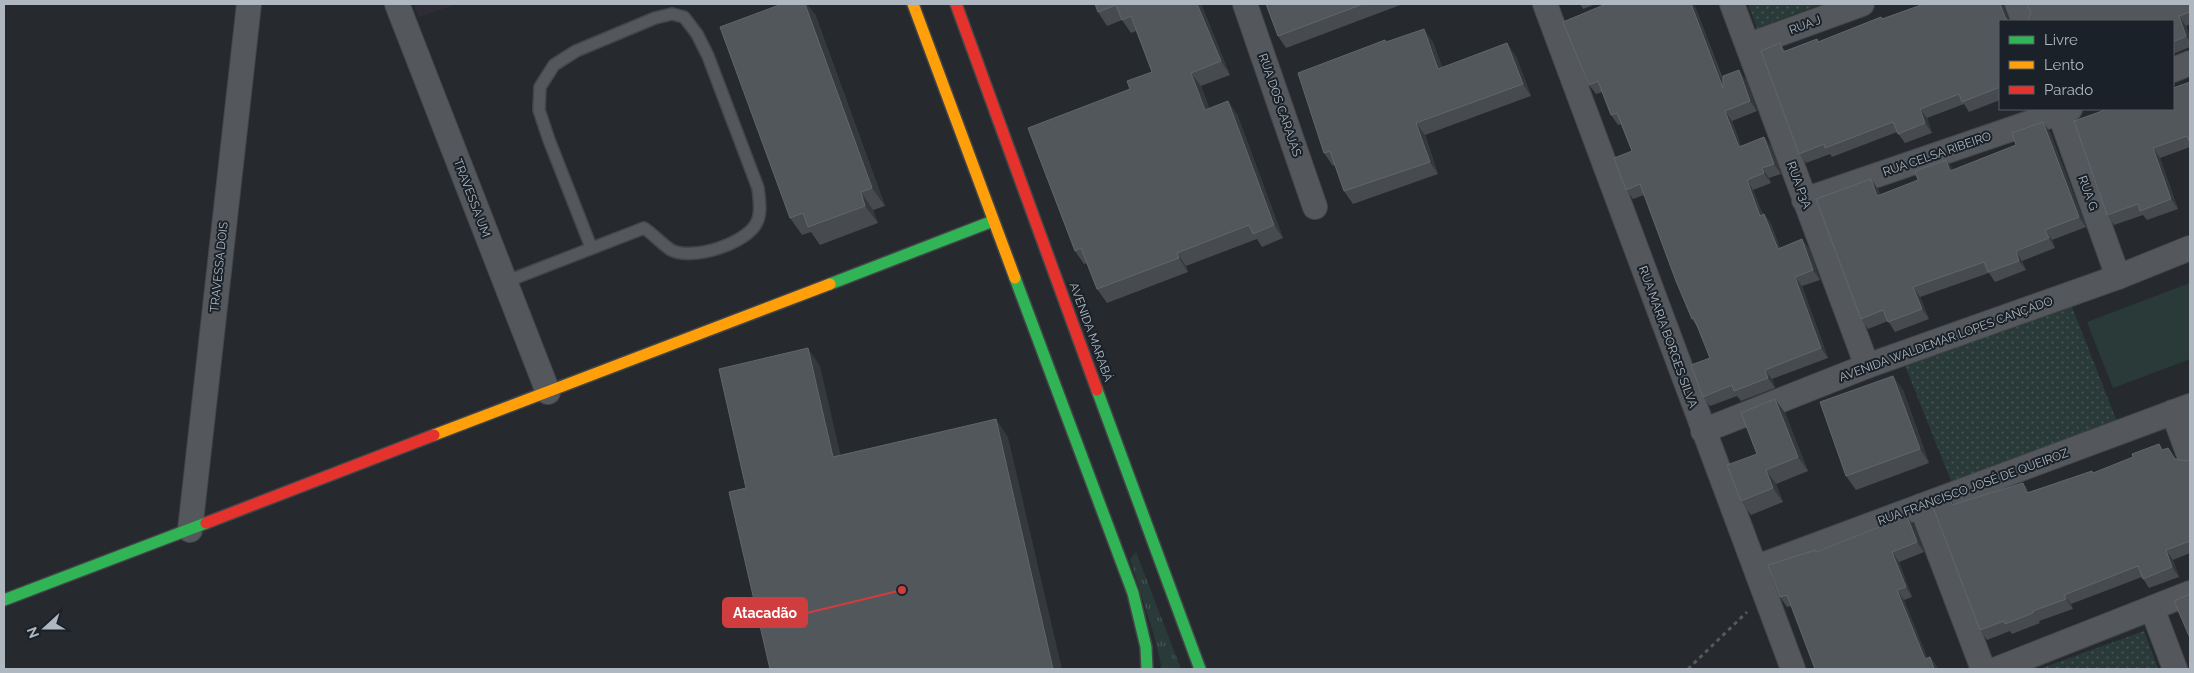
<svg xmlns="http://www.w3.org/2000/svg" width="2194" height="673" font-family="Raleway,sans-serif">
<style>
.medical{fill:#2e2d37}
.grass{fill:url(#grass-tufts)}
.park{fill:url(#park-dots)}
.garden{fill:#293a38}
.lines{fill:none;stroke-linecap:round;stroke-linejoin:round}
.lane-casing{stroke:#434649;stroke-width:14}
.street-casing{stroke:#434649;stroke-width:26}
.fast-casing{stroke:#434649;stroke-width:14}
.slow-casing{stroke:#434649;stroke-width:14}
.jam-casing{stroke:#434649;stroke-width:14}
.path{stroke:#54595b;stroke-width:3;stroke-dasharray:4 4;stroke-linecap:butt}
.lane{stroke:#54585d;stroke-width:11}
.street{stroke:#54585d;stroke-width:24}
.fast{stroke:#30b455;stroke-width:11}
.slow{stroke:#ff9f0a;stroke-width:11}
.jam{stroke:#e5322d;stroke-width:11}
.wall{fill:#474b4f}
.shaded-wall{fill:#35393c}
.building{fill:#52575b;stroke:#61666b}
.labels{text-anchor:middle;stroke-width:4;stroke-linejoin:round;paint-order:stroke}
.street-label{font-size:12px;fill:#afb7c0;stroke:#1a2128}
.leader{fill:none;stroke:#d03d3f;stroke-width:2}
.callout-dot{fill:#d03d3f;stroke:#1a2128;stroke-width:2}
.callout{fill:#d03d3f;stroke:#d03d3f;stroke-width:2}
.callout-label{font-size:14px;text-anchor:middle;font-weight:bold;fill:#fff}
</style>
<defs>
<pattern id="grass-tufts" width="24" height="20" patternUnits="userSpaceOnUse" patternTransform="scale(1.25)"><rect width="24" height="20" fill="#293a38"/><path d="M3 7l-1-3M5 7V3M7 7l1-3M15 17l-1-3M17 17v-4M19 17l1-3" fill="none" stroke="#465453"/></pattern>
<pattern id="park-dots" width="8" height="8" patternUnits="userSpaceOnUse" patternTransform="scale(1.25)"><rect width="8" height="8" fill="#293a38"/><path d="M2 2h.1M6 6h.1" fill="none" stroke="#465453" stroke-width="1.8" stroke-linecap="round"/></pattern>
</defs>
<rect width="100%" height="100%" fill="#262a2e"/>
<polygon class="medical" points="414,4 457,4 419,17"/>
<polygon class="grass" points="1136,552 1181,669 1162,669 1154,635 1130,559"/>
<g class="park">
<polygon points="1748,4 1822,4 1757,28"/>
<polygon points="2070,302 2118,424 1953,486 1904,363"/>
<polygon points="2144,631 2158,669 2039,669"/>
</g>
<polygon class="garden" points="2190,283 2190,359 2113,388 2087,322"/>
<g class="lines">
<g class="lane-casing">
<path id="lane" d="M505 282 644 228C653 234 662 244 671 250 692 261 747 244 757 222 762 212 759 198 758 188L708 56 697 34 684 17 672 14 655 18 576 51 554 65 540 87 539 110 549 140 591 247"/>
</g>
<g class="street-casing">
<g id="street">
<polyline points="397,4 548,392"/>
<polyline points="1245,4 1315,207"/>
<polyline points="1545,4 1793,669"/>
<polyline points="1732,4 1867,366"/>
<polyline points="2017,4 2024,21"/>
<polyline points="1749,45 1862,4"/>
<polyline points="2173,70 2190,63"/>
<polyline points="2058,109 2118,277"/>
<polyline points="1804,200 2070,109"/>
<polyline points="2173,412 2190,458"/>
<polyline points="1703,431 1867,366 2118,277 2190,248"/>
<polyline points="1921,506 1983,669"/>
<polyline points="190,530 249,4"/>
<polyline points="1757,567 2190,406"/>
<polyline points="2152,608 2175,669"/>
<polyline points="1997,669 2190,593"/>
</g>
</g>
<g class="fast-casing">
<g id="fast">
<polyline points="1015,278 1133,593 1146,647 1147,669"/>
<polyline points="830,284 993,221"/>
<polyline points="1097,390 1200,669"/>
<polyline points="4,600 206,523"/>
</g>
</g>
<g class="slow-casing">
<g id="slow">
<polyline points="913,4 1015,278"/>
<polyline points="434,435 830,284"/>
</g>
</g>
<g class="jam-casing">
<g id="jam">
<polyline points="956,4 1097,390"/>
<polyline points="206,523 434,435"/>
</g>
</g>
<polyline class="path" points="1688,669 1747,612"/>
<use href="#lane" class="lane"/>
<use href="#street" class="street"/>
<use href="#fast" class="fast"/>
<use href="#slow" class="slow"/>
<use href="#jam" class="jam"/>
</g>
<g class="wall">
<polygon points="1095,4 1201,4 1230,75 1201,86 1209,108 1237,114 1283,238 1262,247 1257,239 1186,266 1188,272 1107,303 1097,289 1087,263 1084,264 1075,251 1130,89 1152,72 1136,31 1131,33 1122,20 1107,26 1098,12"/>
<polygon points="1266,4 1403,4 1286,48 1278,36"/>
<polygon points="1580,4 1596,4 1583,9"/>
<polygon points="1694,4 1723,79 1746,80 1757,111 1732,121 1741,146 1764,137 1771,147 1781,174 1769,178 1771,183 1753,190 1763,215 1764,214 1771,224 1780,248 1802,239 1809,249 1820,280 1802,286 1828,358 1772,379 1775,388 1741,401 1737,396 1710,406 1703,397 1710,358 1698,328 1692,319 1644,195 1633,199 1626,190 1632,151 1621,124 1618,125 1611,115 1602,92 1596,94 1589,85"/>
<polygon points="1924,4 2004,4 2010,21 2000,21 2000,100 1969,112 1964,104 1927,118 1932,133 1905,143 1897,132 1832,157 1830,154 1806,163 1799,154 1780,43 1785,51 1817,39 1819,42 1881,17 1883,19"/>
<polygon points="2190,4 2190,24 2186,26 2190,38 2190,47 2173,54 2173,21"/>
<polygon points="815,14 885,206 873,210 878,223 820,245 811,232 802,235 790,218"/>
<polygon points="1386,42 1433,42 1442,67 1516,56 1531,96 1425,135 1438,174 1353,204 1344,191 1335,165 1333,166 1324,153"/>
<polygon points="2190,82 2190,147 2160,158 2178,209 2147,220 2143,215 2114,225 2107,215"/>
<polygon points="2050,132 2086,227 2052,240 2055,248 2022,261 2026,270 1995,282 1989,273 1920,297 1929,319 1895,332 1888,321 1868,329 1861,319 1878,189 1880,195 1953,170"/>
<polygon points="1903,390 1929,463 1856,490 1846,476"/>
<polygon points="1775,399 1785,413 1808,471 1776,484 1783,502 1751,515 1741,501"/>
<polygon points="2163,450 2176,459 2187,461 2190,459 2190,553 2173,560 2179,577 2149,588 2142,577 2071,604 2073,609 2039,621 2040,623 2012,634 2010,631 1987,640 1980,630 1949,498 1954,504 2029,492 2093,473"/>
<polygon points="1907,516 1914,526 1924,552 1899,562 1912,597 1904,600 1927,658 1930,657 1937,667 1791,606 1787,607 1780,597 1816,550 1817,551"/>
</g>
<g class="shaded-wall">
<polygon points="805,4 807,4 815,14 885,206 872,188"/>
<polygon points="1197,4 1201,4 1230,75 1221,61"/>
<polygon points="1691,4 1694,4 1729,98 1723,88"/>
<polygon points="2000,4 2004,4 2010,21 2008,21 2005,17"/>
<polygon points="2179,16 2186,26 2190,38 2190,42 2186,36"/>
<polygon points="1424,29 1433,42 1447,81 1438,69"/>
<polygon points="1507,43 1516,56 1531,96 1523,84"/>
<polygon points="1739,70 1746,80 1757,111 1750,101"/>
<polygon points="1191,73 1201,86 1215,123 1205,110"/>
<polygon points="1228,101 1237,114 1283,238 1274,225"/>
<polygon points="1920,109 1927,118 1932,133 1925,123"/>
<polygon points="1725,111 1732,121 1745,157 1739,147"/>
<polygon points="2043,122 2050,132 2086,227 2079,217"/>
<polygon points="1416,123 1425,135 1438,174 1430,162"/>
<polygon points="1764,137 1771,147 1781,174 1774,164"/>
<polygon points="2153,148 2160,158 2178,209 2171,199"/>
<polygon points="1946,160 1953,169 1950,171"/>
<polygon points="1762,168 1769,178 1771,183 1764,173"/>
<polygon points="1871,179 1878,189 1884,206 1877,196"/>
<polygon points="1747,180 1753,190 1767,226 1760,216"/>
<polygon points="861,192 873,210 878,223 865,206"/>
<polygon points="1764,214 1771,224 1784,258 1778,249"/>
<polygon points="2045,230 2052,240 2055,248 2049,238"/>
<polygon points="1802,239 1809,249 1820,280 1813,270"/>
<polygon points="2016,251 2022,261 2026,270 2019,261"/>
<polygon points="1177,253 1186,266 1188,272 1179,258"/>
<polygon points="1795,277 1802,286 1828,358 1821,348"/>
<polygon points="1913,287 1920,297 1929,319 1922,309"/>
<polygon points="808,348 820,366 845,474 833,457"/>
<polygon points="1765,370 1772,379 1775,388 1768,378"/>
<polygon points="1893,376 1903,390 1929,463 1920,449"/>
<polygon points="1775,399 1785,413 1808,471 1798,457"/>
<polygon points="996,419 1008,437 1062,669 1053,669"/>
<polygon points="1766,470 1776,484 1783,502 1773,488"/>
<polygon points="2023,483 2030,493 2027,493"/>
<polygon points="1907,516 1914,526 1924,552 1917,542"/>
<polygon points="2166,550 2173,560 2179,577 2172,567"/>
<polygon points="1892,552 1899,562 1912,597 1906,587"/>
<polygon points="1897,590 1904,600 1932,669 1925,659"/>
<polygon points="2064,595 2071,604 2073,609 2066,599"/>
<polygon points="1930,657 1937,667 1938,669 1934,669"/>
</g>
<g class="building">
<polygon points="782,4 805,4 872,188 861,192 865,206 808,227 803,213 790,218 720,27"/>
<polygon points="1095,4 1197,4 1221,61 1191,73 1205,110 1228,101 1274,225 1253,234 1249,225 1177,253 1179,258 1097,289 1081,248 1075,251 1028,128 1130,89 1127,81 1152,72 1131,16 1122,20 1116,5 1098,12"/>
<polygon points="1266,4 1363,4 1278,36"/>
<polygon points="1606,4 1691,4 1723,88 1723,76 1739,70 1750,101 1725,111 1739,147 1764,137 1774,164 1762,168 1764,173 1747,180 1760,216 1764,214 1778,249 1802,239 1813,270 1795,277 1821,348 1765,370 1768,378 1734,391 1732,385 1703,397 1691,365 1710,358 1694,318 1692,319 1676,281 1640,184 1626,190 1614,158 1632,151 1617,113 1611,115 1598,81 1589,85 1563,22"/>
<polygon points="1924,4 2000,4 2005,17 2008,21 2000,21 2000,87 1962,102 1959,94 1920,109 1925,123 1898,134 1893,122 1825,148 1824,144 1799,154 1761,51 1780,43 1783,52 1817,39 1818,42 1881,17 1882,19"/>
<polygon points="2027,4 2190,4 2190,12 2179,16 2186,36 2173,42 2173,21 2025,21 2028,20 2031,13"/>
<polygon points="1424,29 1438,69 1507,43 1523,84 1416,123 1430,162 1344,191 1330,151 1324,153 1298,73 1385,40 1386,42"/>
<polygon points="2190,82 2190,143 2187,136 2153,148 2171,199 2140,211 2138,204 2107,215 2074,121 2108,109 2173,109 2173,88"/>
<polygon points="2043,122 2079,217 2045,230 2049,238 2016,251 2019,261 1988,272 1984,262 1913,287 1922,309 1888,322 1883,310 1861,319 1816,199 1871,179 1877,196 1918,180 1915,171 1946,160 1950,171 2016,145 2012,133"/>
<polygon points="808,348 833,457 996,419 1053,669 770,669 729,492 746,488 719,369"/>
<polygon points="1893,376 1920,449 1846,476 1820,402"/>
<polygon points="1775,399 1798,457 1766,470 1773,488 1741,501 1727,465 1757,454 1741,413"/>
<polygon points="2159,444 2162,450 2168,448 2175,459 2187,461 2190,459 2190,541 2166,550 2172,567 2143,579 2138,566 2064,595 2066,599 2033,611 2033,613 2005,624 2004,621 1980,630 1932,504 1949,498 1952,505 2023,483 2027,493 2092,471 2093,473 2133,457 2132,454"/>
<polygon points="1907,516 1917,542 1892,552 1906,587 1897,590 1925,659 1930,657 1934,669 1815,669 1787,595 1780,597 1768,565 1816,550 1816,552"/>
<polygon points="2190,594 2190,638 2174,601"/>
</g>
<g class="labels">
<g class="street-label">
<text transform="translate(1805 25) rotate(-20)" y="4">RUA J</text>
<text transform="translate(1280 105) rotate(71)" y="4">RUA DOS CARAJÁS</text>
<text transform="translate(1937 154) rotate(-19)" y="4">RUA CELSA RIBEIRO</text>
<text transform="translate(1799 185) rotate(70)" y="4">RUA P3A</text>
<text transform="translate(2088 193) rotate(70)" y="4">RUA G</text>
<text transform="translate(472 198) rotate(69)" y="4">TRAVESSA UM</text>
<text transform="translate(219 267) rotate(-84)" y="4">TRAVESSA DOIS</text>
<text transform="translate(1091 332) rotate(70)" y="4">AVENIDA MARABÁ</text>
<text transform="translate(1668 337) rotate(70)" y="4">RUA MARIA BORGES SILVA</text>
<text transform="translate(1946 339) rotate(-20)" y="4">AVENIDA WALDEMAR LOPES CANÇADO</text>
<text transform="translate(1973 487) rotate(-20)" y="4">RUA FRANCISCO JOSÉ DE QUEIROZ</text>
</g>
</g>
<path class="leader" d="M902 590L807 613"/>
<circle class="callout-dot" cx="902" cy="590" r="5"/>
<rect class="callout" x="723" y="598" width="84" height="29" rx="5"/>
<g class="callout-label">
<text x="765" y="618">Atacadão</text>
</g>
<rect width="2194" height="673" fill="none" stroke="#afb7c0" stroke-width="10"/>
<rect x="1999" y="20" width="175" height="90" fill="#1a2128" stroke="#565d65"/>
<rect x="2009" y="36" width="25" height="8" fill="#30b455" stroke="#565d65"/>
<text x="2044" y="45" font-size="15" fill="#afb7c0">Livre</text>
<rect x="2009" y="61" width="25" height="8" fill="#ff9f0a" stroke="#565d65"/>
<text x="2044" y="70" font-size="15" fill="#afb7c0">Lento</text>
<rect x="2009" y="86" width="25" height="8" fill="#e5322d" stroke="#565d65"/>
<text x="2044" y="95" font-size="15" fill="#afb7c0">Parado</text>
<g transform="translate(45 628) rotate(249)" stroke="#1a2128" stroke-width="4" paint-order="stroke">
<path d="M0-4L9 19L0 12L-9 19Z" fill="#afb7c0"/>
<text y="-8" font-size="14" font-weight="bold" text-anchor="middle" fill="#afb7c0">N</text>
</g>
</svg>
